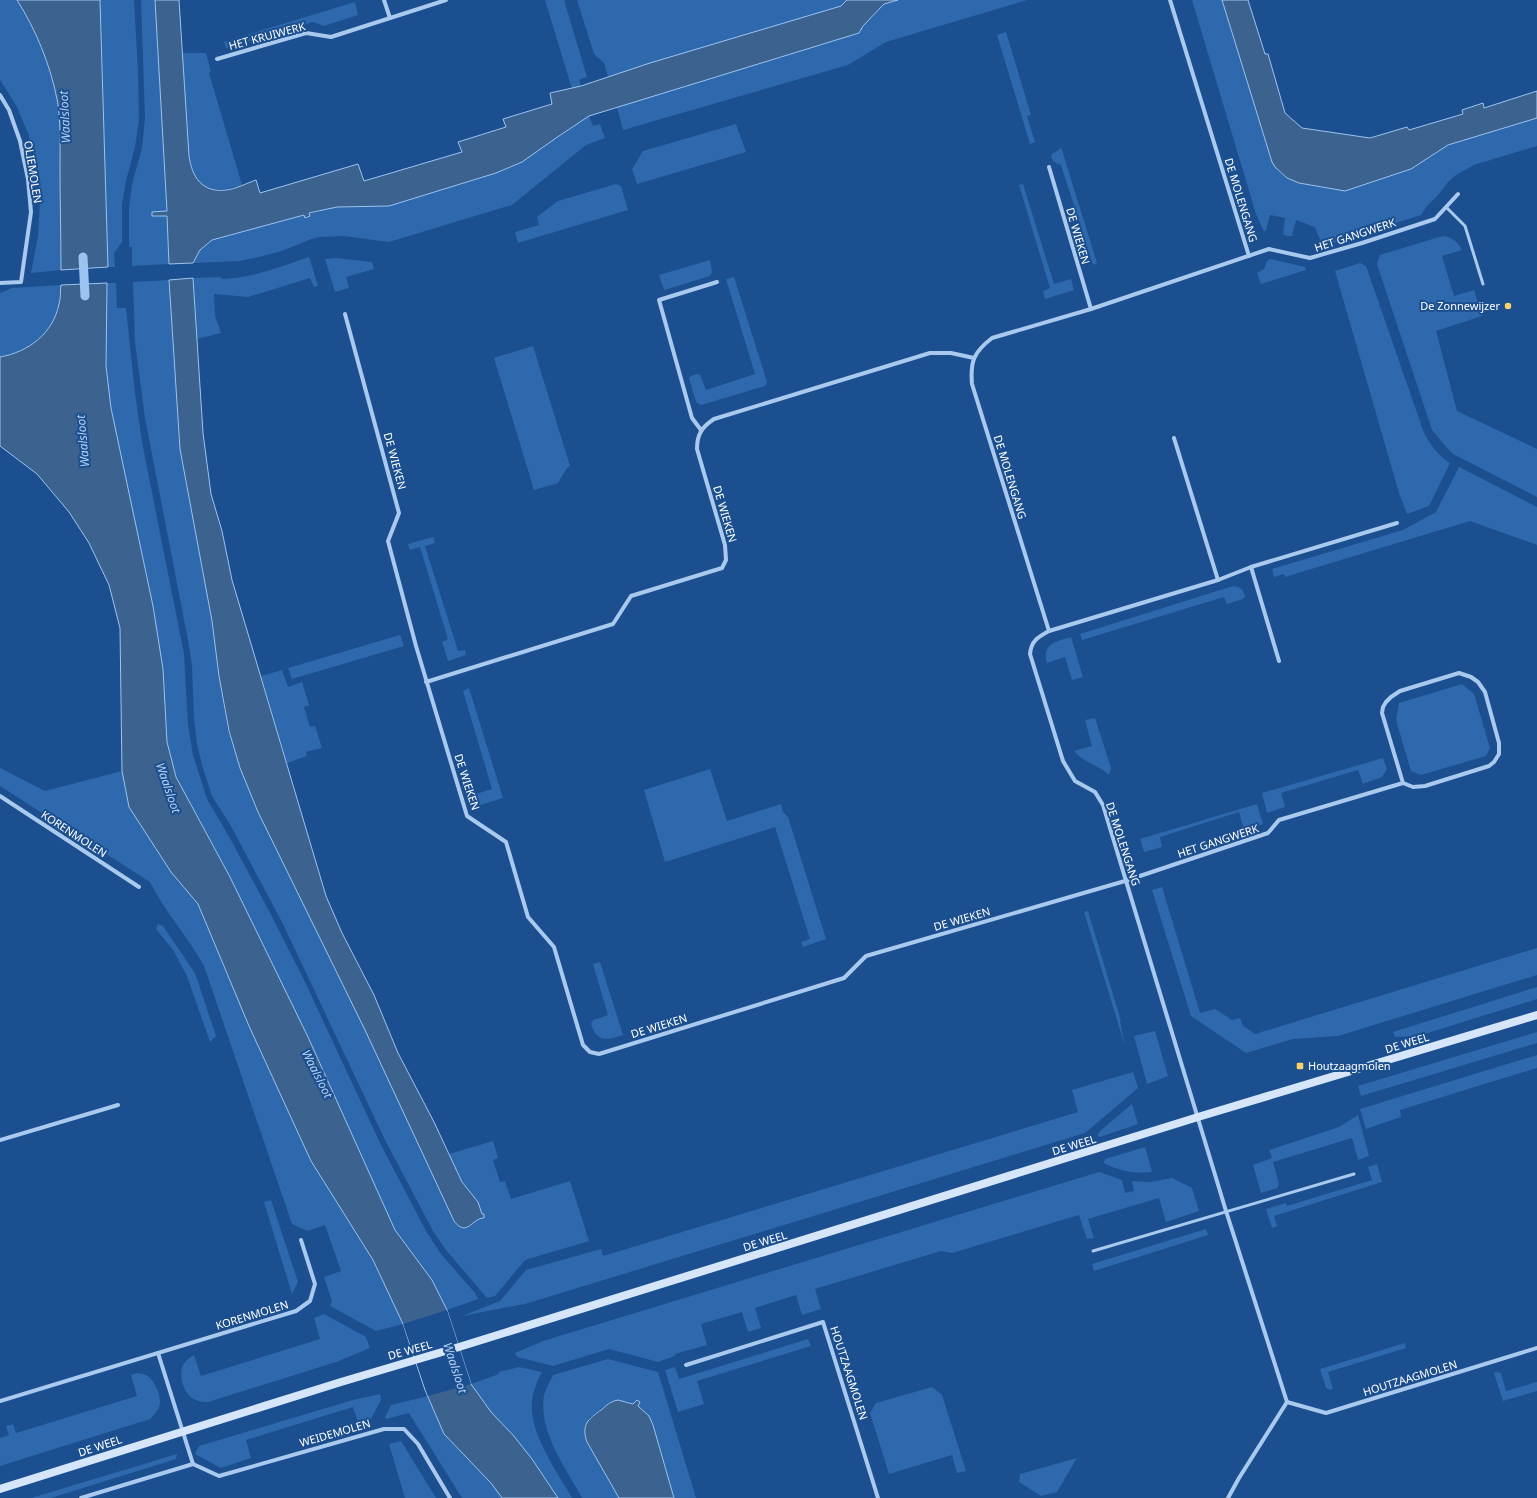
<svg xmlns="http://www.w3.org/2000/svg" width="1537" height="1498" font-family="'Noto Sans',sans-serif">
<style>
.green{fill:#2e69ad}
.water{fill:#3c6290;stroke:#9cc4f0}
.pier{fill:#1b4f8f}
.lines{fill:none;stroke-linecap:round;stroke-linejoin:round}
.stream{stroke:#9cc4f0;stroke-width:9}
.lane{stroke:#a9c9ee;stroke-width:3}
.street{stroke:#a9c9ee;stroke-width:4}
.secondary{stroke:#d6e6fa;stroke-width:8}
.poi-dot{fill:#ffd166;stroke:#1b4f8f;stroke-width:1.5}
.labels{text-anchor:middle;stroke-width:4;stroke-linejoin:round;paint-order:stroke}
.street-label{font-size:11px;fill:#fff;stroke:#1b4f8f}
.poi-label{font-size:11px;fill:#fff;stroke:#1b4f8f;text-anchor:end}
.water-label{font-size:12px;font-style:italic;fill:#b5d3f5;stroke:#1b4f8f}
</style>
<rect width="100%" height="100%" fill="#1b4f8f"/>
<g class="green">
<path d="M0 0H17C36 30 50 64 57 99 61 118 60 145 60 166 60 200 61 235 61 270L31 273 38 236 40 201 36 163 28 133 16 105 0 80Z"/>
<polygon points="100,0 134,0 138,72 139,120 135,147 126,181 122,204 122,242 114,253 115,267 108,267"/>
<polygon points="141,0 155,0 167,211 152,216 167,216 169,264 132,266 132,247 129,247 129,208 132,184 142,148 145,118"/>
<polygon points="545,0 564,0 587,77 579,80 581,86 572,89"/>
<polygon points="577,0 847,0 841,6 608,77 604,63 594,54"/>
<polygon points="898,0 1027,0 886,42 848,65 623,130 617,107 859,33 863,26 884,4"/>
<polygon points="1192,0 1222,0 1272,162 1275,167 1287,178 1299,183 1345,191 1411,169 1448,145 1537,118 1537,146 1474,165 1456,175 1448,182 1439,194 1427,206 1421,215 1328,245 1321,242 1315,227 1296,220 1292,236 1287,236 1283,234 1285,218 1270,215 1266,230 1264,232 1256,214"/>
<polygon points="355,2 358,15 324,26 313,22 226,48 224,42"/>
<polygon points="1006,32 1031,115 1027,116 1035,142 1030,144 997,35"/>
<path d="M182 53H206L211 72 209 73 242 185C212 194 195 191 189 156Z"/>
<polygon points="589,116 593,126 600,124 605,138 586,145 512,205 508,206 389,242 344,236 320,237 311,239 282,251 263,256 239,261 193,263 200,250 212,240 304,215 305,217 309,214 337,207 389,206 496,173 522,162 556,138"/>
<polygon points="736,124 746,152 637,184 632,169 643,151"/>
<polygon points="1061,147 1097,263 1093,265 1061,165 1054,162 1051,157 1052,154 1059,150"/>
<polygon points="616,184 621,186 628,210 518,243 515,232 539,225 537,217 558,201"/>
<polygon points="1023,184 1054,284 1071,279 1074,290 1045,299 1043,291 1050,288 1019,185"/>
<path d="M1446 236C1453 239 1458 242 1462 250L1442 256 1454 296 1474 290 1482 316 1436 331 1457 411 1537 449V497L1453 454 1447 448 1432 430 1377 264 1380 255 1439 237Z"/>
<path d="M309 257 318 286 314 287 310 278 248 297 214 294 215 316 221 333 197 339 193 278 221 277V279C252 278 280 267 309 257Z"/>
<polygon points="336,258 372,262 374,269 346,277 349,288 335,292 325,259"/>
<polygon points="1270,259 1305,267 1306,270 1261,284 1257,273 1264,269 1267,261"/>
<polygon points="710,260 712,272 710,276 664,290 659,275"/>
<path d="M1360 263 1366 266 1424 433C1431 445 1438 456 1450 463L1429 506 1407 514 1399 493 1335 271Z"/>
<polygon points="734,277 767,382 765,386 701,405 696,402 689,378 691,376 697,374 700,375 706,390 755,374 726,279"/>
<polygon points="169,280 180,449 212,621 219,676 228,731 240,768 258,812 365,1030 456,1223 464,1228 467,1228 484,1214 482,1214 478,1202 462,1182 449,1154 493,1141 498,1158 493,1160 500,1182 505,1181 511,1199 570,1181 589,1241 525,1260 495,1296 487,1298 446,1250 433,1231 386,1142 283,924 232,828 212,796 202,765 197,744 194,718 192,666 188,640 145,418 135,342 133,282"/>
<polygon points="107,283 116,283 117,308 126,308 135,393 142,442 184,654 188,725 193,755 207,799 231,840 269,911 305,982 381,1145 426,1231 441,1254 475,1293 478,1299 447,1310 432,1280 395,1230 308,1037 230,877 176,777 167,742 163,669 153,606 111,408 106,366"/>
<path d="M61 285C60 291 61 298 59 304 53 334 28 352 0 357V293L12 288Z"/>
<polygon points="533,346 570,466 567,468 558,483 534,490 494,358"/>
<polygon points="1459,467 1537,507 1537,545 1470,521 1285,577 1284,574 1274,577 1272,569 1403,530 1436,512"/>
<polygon points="433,537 435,543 425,546 458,651 465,650 466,655 448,661 442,642 448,639 420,547 410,550 408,544"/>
<path d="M1233 586C1240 587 1243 589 1245 596L1243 599 1227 604 1224 597 1082 640 1080 634Z"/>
<polygon points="400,635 404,646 292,679 288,668"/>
<path d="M1071 637 1083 677 1072 680 1065 657 1047 663C1041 644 1057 641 1071 637Z"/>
<polygon points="282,670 288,687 302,682 309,705 304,707 310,727 315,726 322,748 306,752 307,756 287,763 261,676"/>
<polygon points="1462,684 1474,694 1490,748 1486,756 1421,775 1411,771 1396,720 1399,703"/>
<polygon points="469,688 503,798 477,806 473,795 492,789 463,691"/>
<path d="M1095 718 1111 768 1109 775C1099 765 1085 764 1074 751L1092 746 1085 720Z"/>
<polygon points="1383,758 1387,769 1382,777 1363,784 1358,770 1281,793 1285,807 1267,813 1262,793"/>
<path d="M0 768 45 791 122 771 129 807 171 872 198 904 249 1026 311 1161 373 1260 403 1324 376 1331 330 1306 332 1301 324 1277 341 1271 325 1225 308 1231 292 1224 204 966C188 937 165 912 150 882L0 786Z"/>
<polygon points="710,769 727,821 781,804 783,812 788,817 826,939 803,947 801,942 810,939 775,827 665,862 644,790"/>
<polygon points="1257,804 1263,824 1244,830 1239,812 1160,837 1162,847 1144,852 1140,839"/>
<polygon points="1162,887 1200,1013 1215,1009 1232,1020 1240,1018 1243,1026 1255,1034 1537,948 1537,975 1338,1036 1293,1039 1246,1053 1191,1016 1152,890"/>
<polygon points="1088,911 1121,1021 1120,1021 1125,1046 1084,912"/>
<polygon points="158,924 163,926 195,973 216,1036 210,1042 187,976 173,950 156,929"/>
<path d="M600 962 623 1035C607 1040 597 1043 591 1024L593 1020 608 1015 593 964Z"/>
<polygon points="1537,987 1537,999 1418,1036 1395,1037 1393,1032"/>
<polygon points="1155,1031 1168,1076 1147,1084 1134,1036"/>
<polygon points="1537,1032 1537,1043 1361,1096 1358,1086"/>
<polygon points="1537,1055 1537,1068 1400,1110 1401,1117 1366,1129 1360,1109"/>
<polygon points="1133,1072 1138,1088 1085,1133 525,1304 462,1316 500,1301 526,1270 601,1249 603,1256 1078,1112 1072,1090"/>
<polygon points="1132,1104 1138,1124 1100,1137 1098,1136 1098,1134 1100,1131"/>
<polygon points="1358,1115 1369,1156 1358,1160 1352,1138 1273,1162 1279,1184 1277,1188 1261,1193 1253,1165 1272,1158 1269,1150 1339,1127"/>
<path d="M1145 1147 1152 1172C1135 1174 1119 1171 1104 1163L1105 1159Z"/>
<polygon points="1377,1164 1382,1182 1274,1216 1277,1226 1272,1228 1266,1209 1286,1203 1287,1206 1372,1180 1368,1167"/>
<polygon points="1099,1172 1122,1180 1125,1193 1134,1191 1132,1181 1150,1182 1172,1178 1192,1188 1199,1211 1166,1222 1159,1198 1088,1219 1094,1238 1087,1239 1079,1215 952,1253 941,1251 815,1289 821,1309 802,1315 796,1295 755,1308 761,1328 748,1332 742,1312 701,1324 707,1345 675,1354 675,1356 658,1362 609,1349 553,1366 517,1357 515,1353 543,1341"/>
<polygon points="271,1200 298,1282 292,1294 264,1202"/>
<polygon points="1206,1229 1208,1235 1094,1271 1092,1264"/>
<path d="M324 1314 366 1337 370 1348 336 1362 208 1402C204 1402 200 1402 196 1400 184 1396 178 1376 183 1365 186 1360 190 1357 194 1355L201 1376 320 1339 314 1318Z"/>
<polygon points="808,1339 811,1346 697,1381 704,1404 678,1412 665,1370 675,1367 679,1379"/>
<polygon points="1405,1343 1406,1348 1328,1372 1333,1389 1330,1390 1326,1388 1320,1369"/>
<path d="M608 1359 658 1372 696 1498H674L653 1425 649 1416 638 1406 627 1401 610 1402 590 1417 586 1425 585 1436 587 1442 619 1498H582C566 1468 538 1432 544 1395 546 1388 550 1381 553 1375Z"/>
<path d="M519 1367 542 1372C537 1382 533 1391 532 1401 529 1434 557 1471 572 1498H558L532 1459 513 1435 491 1412 471 1384 499 1374V1372Z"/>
<polygon points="1497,1372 1501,1373 1506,1391 1537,1382 1537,1391 1503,1401 1494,1373"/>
<path d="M137 1373C141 1374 146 1374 149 1377 155 1382 161 1396 160 1403 159 1410 154 1415 150 1419L0 1466V1438L9 1435 6 1426 13 1424 16 1433 137 1396 131 1375Z"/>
<polygon points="932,1387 942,1395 966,1471 957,1473 952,1455 889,1474 870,1413 876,1403"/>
<polygon points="380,1394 381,1400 369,1422 359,1425 353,1407 246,1440 251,1458 221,1468 195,1454 199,1446 353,1400"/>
<polygon points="428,1396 444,1434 491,1483 502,1498 462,1498 409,1413 386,1419 385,1417 391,1405"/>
<polygon points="401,1441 436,1498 405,1498 389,1444"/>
<polygon points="177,1454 176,1459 51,1498 31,1498"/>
<polygon points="1077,1458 1057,1492 1041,1496 1019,1482 1020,1474"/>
</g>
<g class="water">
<path d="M17 0H100L108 267 61 270C61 236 60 202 60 169 60 147 61 119 57 99 50 64 36 30 17 0Z"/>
<path d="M155 0H179L189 156C192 177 202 193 226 190 236 189 247 183 256 180L260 193 358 164 364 181 462 152 458 142 506 127 503 119 552 104 550 93 581 86 650 63 841 6 847 0H898L884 4 863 26 859 33 589 116 556 138 522 162 496 173 389 206 337 207 309 213 310 216 305 218 304 215 212 240 200 250 193 263 169 264 167 216H152V212L167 211Z"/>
<polygon points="1222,0 1248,0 1265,54 1268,54 1285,113 1302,128 1370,138 1407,127 1409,130 1463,114 1462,110 1483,103 1484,108 1537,91 1537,118 1448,145 1411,169 1345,191 1299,183 1287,178 1275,167 1272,162"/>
<path d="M193 278 203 433 211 494 222 531 232 580 326 896 342 933 374 995 398 1053 434 1122 462 1182 478 1202 482 1214H484V1218C472 1218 467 1238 454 1221L365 1030 258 812 240 768 229 731 219 676 212 621 180 449 169 280Z"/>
<path d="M107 283 106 366 111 408 153 606 163 669 167 742 176 777 230 877 308 1037 395 1230 432 1280 447 1310 471 1384 491 1412 513 1435 532 1459 558 1498H502L491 1483 444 1434 425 1390 403 1324 373 1260 311 1161 249 1026 198 904 171 872 129 807 122 771 120 628 109 585 89 543 69 512 37 474 0 446V357C28 352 53 334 59 304 61 298 60 291 61 285Z"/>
<path d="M618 1400 633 1404 637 1400 640 1402 638 1406 649 1416 653 1425 674 1498H619L587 1442C581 1425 588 1419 601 1410 607 1405 609 1402 618 1400Z"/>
</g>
<polygon class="pier" points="447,1310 471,1384 428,1396 403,1324"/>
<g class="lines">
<polyline class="stream" points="83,257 85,296"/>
<g class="lane">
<polyline points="1446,207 1465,226 1483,284"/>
<polyline points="1093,1251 1354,1174"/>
</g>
<g class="street">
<polyline points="384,0 390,18"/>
<polyline points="1170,0 1249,256"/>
<polyline points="217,59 306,33 331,37 446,0"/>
<polyline points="0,95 9,110 20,141 28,179 31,212 21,282 0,283"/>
<polyline points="1049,167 1091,309"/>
<polyline points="345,314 399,513 388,541 416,646 467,816 506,842 528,917 554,947 583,1045 590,1052 599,1054 844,978 866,956 1125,881 1268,833 1279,820 1403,783 1413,787 1425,786 1489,766 1494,762 1499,754 1499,743 1485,692 1478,682 1471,677 1459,673 1400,691 1391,697 1386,702 1383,707 1382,713 1403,783"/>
<polyline points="701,430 692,418 659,300 717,282"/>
<polyline points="1174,438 1218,580"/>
<polyline points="1251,567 1279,661"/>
<polyline points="1049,631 1218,580 1251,567 1397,523"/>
<path d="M426 682 613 624 631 596 722 568 726 560 725 545 697 449C697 434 702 427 714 419L930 353H951L974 358"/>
<polyline points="0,796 139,887"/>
<polyline points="0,1140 118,1105"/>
<polyline points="158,1353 193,1464"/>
<polyline points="686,1365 823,1322 878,1498"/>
<polyline points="0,1401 296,1311 310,1301 315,1284 301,1240"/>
<path d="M1287 1402 1226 1211 1103 805 1095 792 1075 781 1063 761 1030 654C1031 641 1038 637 1049 631L972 384C970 361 974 352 992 338L1091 309 1269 249 1310 258 1362 243 1435 219 1458 194"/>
<polyline points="81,1498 193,1464 219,1476 384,1429 404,1429 418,1444 450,1498"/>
<polyline points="1228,1498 1239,1478 1287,1402 1326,1413 1537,1348"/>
</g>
<polyline class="secondary" points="0,1489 341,1382 459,1347 1198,1117 1537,1015"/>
</g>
<g class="poi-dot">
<circle cx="1508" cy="306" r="4"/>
<rect x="1296" y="1062" width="8" height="8" rx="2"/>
</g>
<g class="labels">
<g class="street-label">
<text transform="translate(267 36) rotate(-15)" y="4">HET KRUIWERK</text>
<text transform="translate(33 172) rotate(81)" y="4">OLIEMOLEN</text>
<text transform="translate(1241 200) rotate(73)" y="4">DE MOLENGANG</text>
<text transform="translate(1355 235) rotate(-18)" y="4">HET GANGWERK</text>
<text transform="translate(1078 236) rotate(74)" y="4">DE WIEKEN</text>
<text transform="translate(395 461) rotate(75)" y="4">DE WIEKEN</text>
<text transform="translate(1010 477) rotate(73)" y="4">DE MOLENGANG</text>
<text transform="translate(725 514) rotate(74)" y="4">DE WIEKEN</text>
<text transform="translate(467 782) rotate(72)" y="4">DE WIEKEN</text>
<text transform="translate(74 834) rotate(33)" y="4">KORENMOLEN</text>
<text transform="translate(1218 841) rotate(-18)" y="4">HET GANGWERK</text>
<text transform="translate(1123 844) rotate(72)" y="4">DE MOLENGANG</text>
<text transform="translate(962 919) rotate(-16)" y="4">DE WIEKEN</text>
<text transform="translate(659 1026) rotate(-17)" y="4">DE WIEKEN</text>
<text transform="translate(1407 1043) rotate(-17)" y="4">DE WEEL</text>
<text transform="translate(1074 1145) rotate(-17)" y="4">DE WEEL</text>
<text transform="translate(765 1241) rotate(-17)" y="4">DE WEEL</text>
<text transform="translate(252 1315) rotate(-17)" y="4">KORENMOLEN</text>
<text transform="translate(410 1350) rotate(-16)" y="4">DE WEEL</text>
<text transform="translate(849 1373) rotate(72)" y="4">HOUTZAAGMOLEN</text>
<text transform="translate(1410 1378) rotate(-17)" y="4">HOUTZAAGMOLEN</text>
<text transform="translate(335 1433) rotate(-16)" y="4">WEIDEMOLEN</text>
<text transform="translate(100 1446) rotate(-18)" y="4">DE WEEL</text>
</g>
<g class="poi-label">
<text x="1500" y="310">De Zonnewijzer</text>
<text x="1308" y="1070" text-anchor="start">Houtzaagmolen</text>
</g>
<g class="water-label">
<text transform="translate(65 117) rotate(-93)" y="4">Waalsloot</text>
<text transform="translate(83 441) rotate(-95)" y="4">Waalsloot</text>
<text transform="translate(168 788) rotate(71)" y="4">Waalsloot</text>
<text transform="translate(317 1074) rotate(63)" y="4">Waalsloot</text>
<text transform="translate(455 1368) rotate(72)" y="4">Waalsloot</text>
</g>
</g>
</svg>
